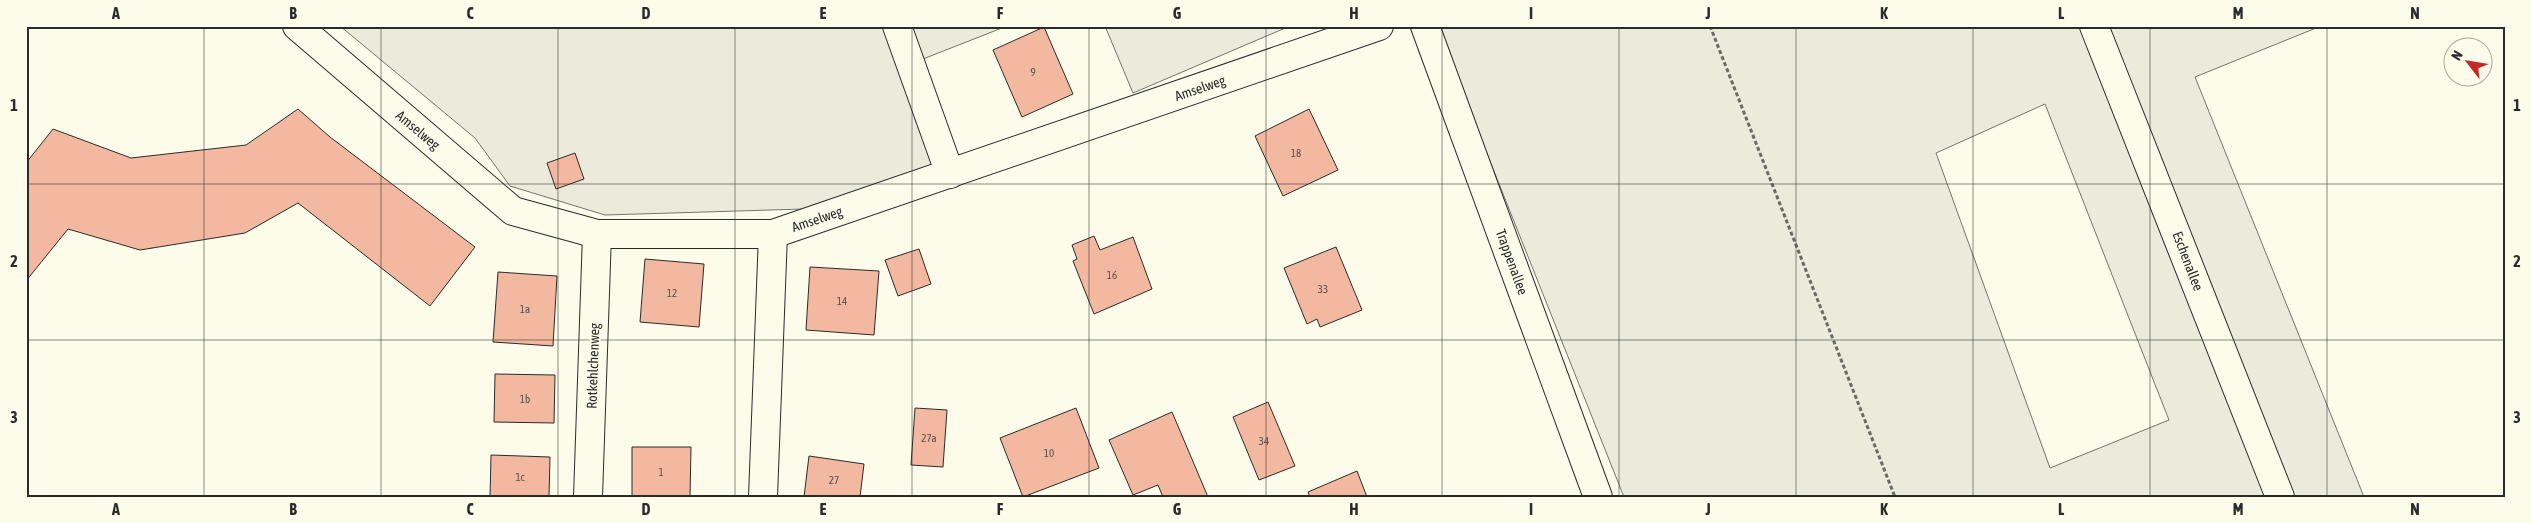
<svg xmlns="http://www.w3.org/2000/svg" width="2531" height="523" font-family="'Asap Condensed',sans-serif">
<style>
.green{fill:#ecebdb;stroke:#74746e;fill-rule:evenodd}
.building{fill:#f2b8a0;stroke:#2b2b2b}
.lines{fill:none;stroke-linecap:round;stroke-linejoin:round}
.minor-casing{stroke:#2b2b2b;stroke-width:30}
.path{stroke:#6a6964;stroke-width:3;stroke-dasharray:4 2.5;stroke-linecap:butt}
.minor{stroke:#fdfbea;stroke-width:28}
.grid{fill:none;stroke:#2b2b2b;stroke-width:1;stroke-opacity:0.55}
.labels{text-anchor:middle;stroke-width:4;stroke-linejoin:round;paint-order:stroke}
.number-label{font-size:11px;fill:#5d4e48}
.street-label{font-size:14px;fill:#2b2b2b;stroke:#fdfbea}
.neatline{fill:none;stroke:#2b2b2b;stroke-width:2}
.grid-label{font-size:16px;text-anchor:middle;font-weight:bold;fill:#2b2b2b}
</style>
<rect width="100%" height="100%" fill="#fdfbea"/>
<g class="green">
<polygon points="340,26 1007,26 923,59 953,161 804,209 605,215 510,186 475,138"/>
<polygon points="1105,26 1290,26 1133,93"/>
<path d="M1436 26H2321L2195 77 2364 497H1624ZM2045 104 2169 420 2050 468 1936 153Z"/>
</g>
<g class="building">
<polygon points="1044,27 1073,94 1022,117 993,50"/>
<polygon points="298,109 330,137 475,247 430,306 298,203 245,233 140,250 68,229 26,281 26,163 53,129 131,158 246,145"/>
<polygon points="1309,109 1338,170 1283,196 1255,136"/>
<polygon points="575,153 584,179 556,189 547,163"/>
<polygon points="1094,236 1100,250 1133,237 1152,289 1094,314 1073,261 1077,259 1072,245"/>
<polygon points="1336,247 1362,310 1320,327 1317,319 1307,324 1284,268"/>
<polygon points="919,249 931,284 898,296 885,260"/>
<polygon points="645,259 704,264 699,327 640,322"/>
<polygon points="810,267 879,271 874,335 806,330"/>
<polygon points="498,272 557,276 553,346 493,342"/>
<polygon points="495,374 555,375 554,423 494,422"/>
<polygon points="1268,402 1295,466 1259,480 1233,417"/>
<polygon points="915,408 947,410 943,467 911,465"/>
<polygon points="1076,408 1099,468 1023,497 1000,438"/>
<polygon points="1172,412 1208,497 1163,497 1158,485 1133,495 1109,440"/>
<polygon points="632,447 691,447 690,497 632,497"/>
<polygon points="491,455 550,457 549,497 490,497"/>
<polygon points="809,456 864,464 860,497 804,497"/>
<polygon points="1357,471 1367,497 1310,497 1308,492"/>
</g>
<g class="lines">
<g class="minor-casing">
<g id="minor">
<polyline points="297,26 513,211 597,234 773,234 1379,26"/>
<polyline points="897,26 950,174"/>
<polyline points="1425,26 1598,497"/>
<polyline points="2094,26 2280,497"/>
<polyline points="588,497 597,234"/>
<polyline points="763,497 773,234"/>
</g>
</g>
<polyline class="path" points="1710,26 1895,497"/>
<use href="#minor" class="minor"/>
</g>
<path class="grid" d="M204 26V497M381 26V497M558 26V497M735 26V497M912 26V497M1089 26V497M1266 26V497M1442 26V497M1619 26V497M1796 26V497M1973 26V497M2150 26V497M2327 26V497M26 184H2505M26 340H2505"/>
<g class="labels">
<g class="number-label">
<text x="1033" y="76">9</text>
<text x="1296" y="157">18</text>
<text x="1112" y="279">16</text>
<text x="1323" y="293">33</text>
<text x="672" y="297">12</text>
<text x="842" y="305">14</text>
<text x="525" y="313">1a</text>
<text x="525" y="403">1b</text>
<text x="929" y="442">27a</text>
<text x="1264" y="445">34</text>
<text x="1049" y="457">10</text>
<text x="661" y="476">1</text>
<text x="520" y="481">1c</text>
<text x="834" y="484">27</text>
</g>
<g class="street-label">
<text transform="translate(1200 88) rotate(-19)" y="5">Amselweg</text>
<text transform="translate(418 130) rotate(40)" y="5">Amselweg</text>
<text transform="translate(817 219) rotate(-19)" y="5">Amselweg</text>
<text transform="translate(2188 261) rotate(69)" y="5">Eschenallee</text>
<text transform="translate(1512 262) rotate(70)" y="5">Trappenallee</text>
<text transform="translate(593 366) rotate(-88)" y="5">Rotkehlchenweg</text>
</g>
</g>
<rect width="2531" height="523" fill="none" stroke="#fdfbea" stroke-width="55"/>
<g transform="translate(2468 62) rotate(301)"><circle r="24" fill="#fdfbea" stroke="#a9a89e"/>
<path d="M0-4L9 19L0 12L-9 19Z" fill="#c62828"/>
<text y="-8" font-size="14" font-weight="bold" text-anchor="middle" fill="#2b2b2b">N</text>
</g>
<rect x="28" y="28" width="2476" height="468" class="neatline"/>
<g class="grid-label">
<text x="116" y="19">A</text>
<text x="293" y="19">B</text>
<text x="470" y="19">C</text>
<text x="646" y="19">D</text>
<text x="823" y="19">E</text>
<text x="1000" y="19">F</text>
<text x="1177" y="19">G</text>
<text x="1354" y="19">H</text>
<text x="1531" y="19">I</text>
<text x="1708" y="19">J</text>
<text x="1884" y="19">K</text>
<text x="2061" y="19">L</text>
<text x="2238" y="19">M</text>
<text x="2415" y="19">N</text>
<text x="14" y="111">1</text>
<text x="2517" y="111">1</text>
<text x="14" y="267">2</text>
<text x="2517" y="267">2</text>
<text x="14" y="423">3</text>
<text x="2517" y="423">3</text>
<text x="116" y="515">A</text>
<text x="293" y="515">B</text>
<text x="470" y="515">C</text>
<text x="646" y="515">D</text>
<text x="823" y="515">E</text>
<text x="1000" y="515">F</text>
<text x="1177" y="515">G</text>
<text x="1354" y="515">H</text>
<text x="1531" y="515">I</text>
<text x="1708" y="515">J</text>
<text x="1884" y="515">K</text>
<text x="2061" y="515">L</text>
<text x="2238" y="515">M</text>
<text x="2415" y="515">N</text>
</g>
</svg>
